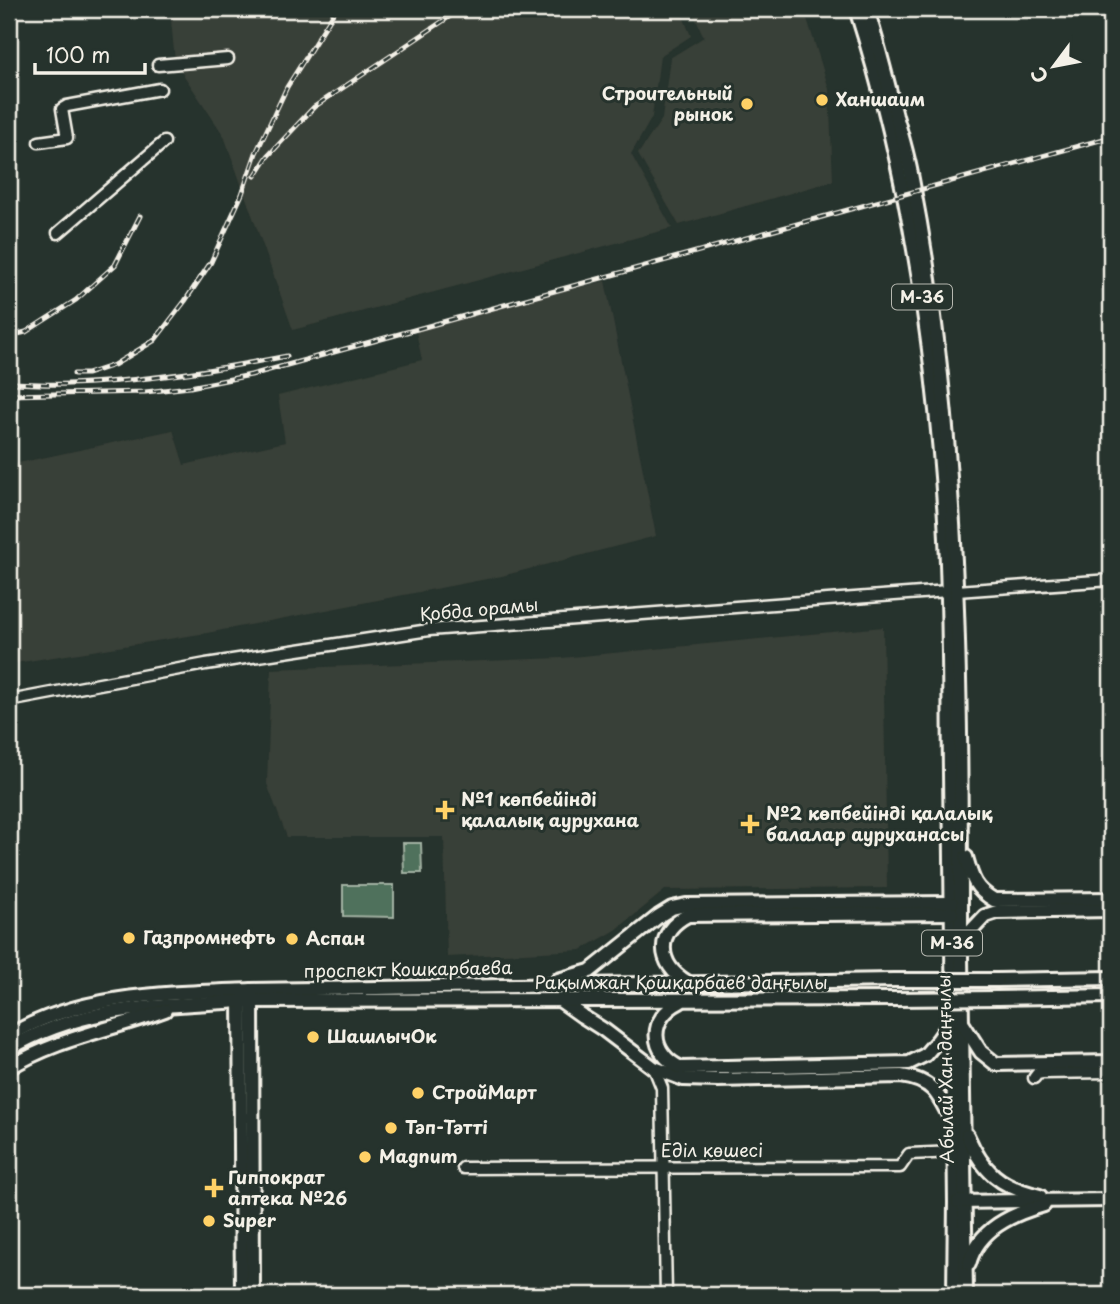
<svg xmlns="http://www.w3.org/2000/svg" width="1120" height="1304" font-family="'Playpen Sans',sans-serif">
<style>
.built{fill:#393f37}
.green{fill:#50715b;stroke:#a2b1a2;stroke-width:2}
.lines{fill:none;stroke-linecap:round;stroke-linejoin:round}
.minor-casing{stroke:#f4f1e8;stroke-width:15}
.major-casing{stroke:#f4f1e8;stroke-width:18}
.minor{stroke:#26332d;stroke-width:10}
.major{stroke:#26332d;stroke-width:12}
.rail-casing{stroke:#f4f1e8;stroke-width:5}
.rail{stroke:#26332d;stroke-width:2.5;stroke-dasharray:8;stroke-linecap:butt}
.major-bridge-casing{stroke:#f4f1e8;stroke-width:18;stroke-linecap:butt}
.major-bridge{stroke:#26332d;stroke-width:12}
.poi-dot{fill:#ffd166;stroke:#26332d;stroke-width:2.5}
.labels{text-anchor:middle;stroke-width:6;stroke-linejoin:round;paint-order:stroke}
.shield{fill:#26332d;stroke:#b6b8b0;stroke-width:2}
.shield-label{font-size:16px;font-weight:bold;fill:#f4f1e8}
.poi-label{font-size:18px;font-weight:bold;fill:#f4f1e8;stroke:#26332d;text-anchor:start}
.street-label{font-size:18px;fill:#f4f1e8;stroke:#26332d}
</style>
<rect width="100%" height="100%" fill="#26332d"/>
<filter id="ink" filterUnits="userSpaceOnUse"><feTurbulence type="fractalNoise" baseFrequency=".0143" numOctaves="2"/><feDisplacementMap in="SourceGraphic" scale="14" xChannelSelector="R" yChannelSelector="G"/><feConvolveMatrix kernelMatrix="1 2 1 2 8 2 1 2 1" color-interpolation-filters="sRGB"/></filter>
<g filter="url(#ink)">
<g class="built">
<polygon points="170,9 680,9 691,36 660,56 652,117 631,154 672,228 293,330 224,136 175,62"/>
<polygon points="691,9 804,9 829,89 833,181 679,225 638,154 662,119 670,58 704,37"/>
<polygon points="605,281 656,536 502,576 207,633 9,664 9,465 173,430 184,465 285,442 278,396 422,360 415,327"/>
<polygon points="883,627 887,888 665,890 616,930 581,950 447,957 444,837 287,837 267,784 271,669 561,658"/>
<polygon points="221,1289 221,1295 99,1295 99,1291"/>
</g>
<g class="green">
<polygon points="403,843 421,843 422,873 404,873"/>
<polygon points="343,885 394,885 394,917 343,916"/>
</g>
<g class="lines">
<g class="minor-casing">
<g id="minor">
<polyline points="158,65 228,59"/>
<polyline points="39,142 67,138 62,109 67,106 160,89"/>
<polyline points="58,233 164,142"/>
<polyline points="957,591 1111,580"/>
<polyline points="9,701 206,664 429,630 948,591"/>
<polyline points="654,1068 662,1088 666,1295"/>
<polyline points="1034,1078 1037,1074 1042,1073 1111,1072"/>
<polyline points="463,1168 900,1167 909,1154 955,1152"/>
</g>
</g>
<g class="major-casing">
<g id="major">
<path d="M856 9C909 174 934 347 945 519 950 604 949 689 950 773 952 916 953 1059 955 1202L954 1295"/>
<path d="M867 9C878 44 887 80 896 116 902 136 908 157 912 179 962 435 961 697 961 957 962 1070 965 1182 966 1295"/>
<path d="M966 857C972 878 974 888 994 900L1111 899"/>
<polyline points="964,947 969,933 985,916 997,912 1111,910"/>
<polyline points="558,980 590,971 659,916 672,908 686,905 952,903"/>
<polyline points="997,980 1111,978"/>
<path d="M687 982C657 964 655 932 688 915L952 913"/>
<polyline points="240,994 242,1295"/>
<polyline points="252,994 253,1295"/>
<polyline points="998,998 1111,996"/>
<path d="M561 1001 582 1016 604 1030 654 1068 684 1079 718 1080 901 1076C933 1080 939 1095 952 1122"/>
<path d="M680 1002C648 1018 649 1053 681 1068L909 1063 925 1055 938 1040 952 1020"/>
<polyline points="963,1024 981,1052 996,1064 1111,1062"/>
<path d="M9 1036C78 993 173 993 251 990L894 980"/>
<path d="M9 1049C82 1005 158 1007 240 1001L895 999"/>
<path d="M9 1068C57 1038 113 1030 165 1010"/>
<path d="M967 1135C983 1172 1000 1187 1040 1196"/>
<polyline points="958,1202 1111,1200"/>
<path d="M969 1264C978 1229 1012 1214 1044 1205"/>
</g>
</g>
<use href="#minor" class="minor"/>
<use href="#major" class="major"/>
<g class="rail-casing">
<g id="rail">
<polyline points="255,176 268,156 314,107 461,9"/>
<polyline points="9,336 26,332 76,300 115,265 140,216"/>
<polyline points="74,374 87,374 114,365 155,340 185,301 211,262 242,194 256,153 287,87 336,9"/>
<path d="M9 383C28 383 48 385 68 384 141 382 215 370 287 356"/>
<polyline points="9,395 145,392 190,387 251,375 1111,137"/>
</g>
</g>
<use href="#rail" class="rail"/>
<g class="major-bridge-casing">
<g id="major-bridge">
<polyline points="894,980 997,980"/>
<polyline points="895,999 998,998"/>
</g>
</g>
<use href="#major-bridge" class="major-bridge"/>
</g>
</g>
<g class="poi-dot">
<circle cx="822" cy="100" r="7"/>
<circle cx="747" cy="104" r="7"/>
<path d="M441.5 799.5h7v7h7v7h-7v7h-7v-7h-7v-7h7z"/>
<path d="M746.5 813.5h7v7h7v7h-7v7h-7v-7h-7v-7h7z"/>
<circle cx="129" cy="938" r="7"/>
<circle cx="292" cy="939" r="7"/>
<circle cx="313" cy="1037" r="7"/>
<circle cx="418" cy="1093" r="7"/>
<circle cx="391" cy="1128" r="7"/>
<circle cx="365" cy="1157" r="7"/>
<path d="M210.5 1177.5h7v7h7v7h-7v7h-7v-7h-7v-7h7z"/>
<circle cx="209" cy="1221" r="7"/>
</g>
<g class="labels">
<g class="shield">
<rect x="892" y="284.5" width="60" height="25" rx="5"/>
<rect x="922" y="930.5" width="60" height="25" rx="5"/>
</g>
<g class="shield-label">
<text x="922" y="303">M-36</text>
<text x="952" y="949">M-36</text>
</g>
<g class="poi-label">
<text x="733" y="100" text-anchor="end">Строительный<tspan x="733" dy="21">рынок</tspan></text>
<text x="836" y="106">Ханшаим</text>
<text x="461" y="806">№1 көпбейінді<tspan x="461" dy="21">қалалық аурухана</tspan></text>
<text x="766" y="820">№2 көпбейінді қалалық<tspan x="766" dy="21">балалар ауруханасы</tspan></text>
<text x="143" y="944">Газпромнефть</text>
<text x="306" y="945">Аспан</text>
<text x="327" y="1043">ШашлычОк</text>
<text x="432" y="1099">СтройМарт</text>
<text x="405" y="1134">Тәп-Тәтті</text>
<text x="379" y="1163">Magnum</text>
<text x="228" y="1184">Гиппократ<tspan x="228" dy="21">аптека №26</tspan></text>
<text x="223" y="1227">Super</text>
</g>
<g class="street-label">
<text transform="translate(479 610) rotate(-5)" y="6">Қобда орамы</text>
<text transform="translate(408 970) rotate(-1)" y="6">проспект Кошкарбаева</text>
<text x="681" y="989">Рақымжан Қошқарбаев даңғылы</text>
<text transform="translate(946 1069) rotate(-91)" y="6">Абылай Хан даңғылы</text>
<text x="712" y="1157">Еділ көшесі</text>
</g>
</g>
<rect width="1120" height="1304" fill="none" stroke="#26332d" stroke-width="35"/>
<rect x="18" y="18" width="1085" height="1269" fill="none" stroke="#f4f1e8" stroke-width="2.5" filter="url(#ink)"/>
<g transform="translate(1054 66) rotate(238)" stroke="#26332d" stroke-width="5" paint-order="stroke">
<path d="M0-5L12 26L0 18L-12 26Z" fill="#f4f1e8"/>
<text y="-10" font-size="19" font-weight="bold" text-anchor="middle" fill="#f4f1e8">С</text>
</g>
<path d="M35 63v10h110v-10" fill="none" stroke="#f4f1e8" stroke-width="3.5"/>
<text x="46" y="63" font-size="21" fill="#f4f1e8" stroke="#26332d" stroke-width="5" paint-order="stroke">100 m</text>
</svg>
